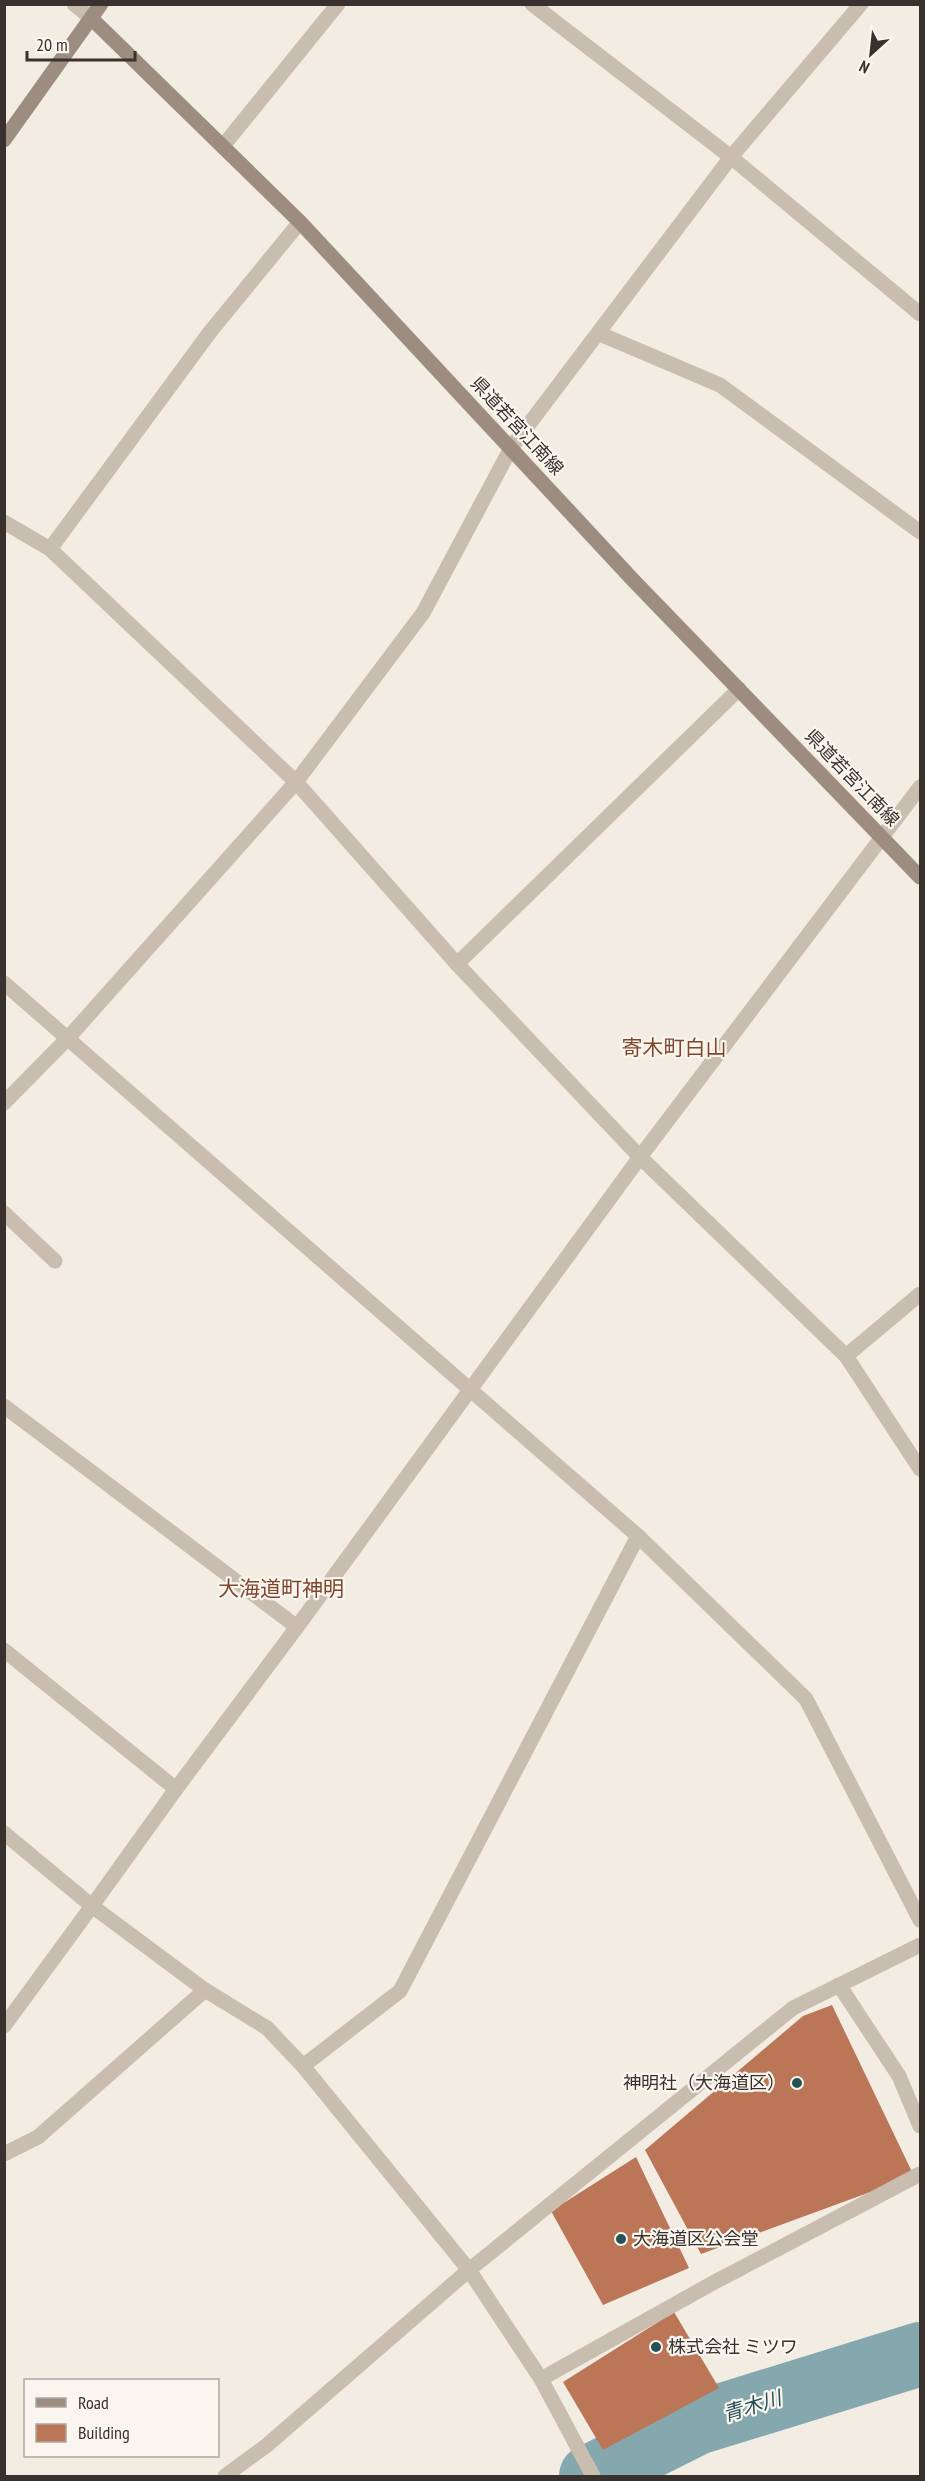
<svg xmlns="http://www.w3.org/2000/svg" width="925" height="2481" font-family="'PT Sans Narrow','Noto Sans JP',sans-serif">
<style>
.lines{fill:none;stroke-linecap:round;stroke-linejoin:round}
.river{stroke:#84a8ad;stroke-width:64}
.building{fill:#bb7658}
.lane{stroke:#c9bdaf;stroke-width:15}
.street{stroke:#c9bdaf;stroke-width:15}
.secondary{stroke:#9d8d81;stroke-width:15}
.poi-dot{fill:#265157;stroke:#faf6ef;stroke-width:2}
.labels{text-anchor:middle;stroke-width:4.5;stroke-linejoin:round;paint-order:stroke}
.street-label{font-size:18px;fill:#39312d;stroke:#faf6ef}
.poi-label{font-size:18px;fill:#39312d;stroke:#faf6ef;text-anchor:start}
.water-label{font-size:20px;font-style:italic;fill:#265157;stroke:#faf6ef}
.quarter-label{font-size:21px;fill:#81462d;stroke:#faf6ef}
</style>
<rect width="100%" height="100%" fill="#f2ece3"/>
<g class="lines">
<polyline class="river" points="591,2476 697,2423 920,2354"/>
</g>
<g class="building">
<polygon points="832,2005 914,2176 701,2254 645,2150 803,2016"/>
<polygon points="636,2157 689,2268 603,2305 551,2211"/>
<polygon points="674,2312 719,2388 603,2450 563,2382"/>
</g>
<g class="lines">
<polyline class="lane" points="4,1650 176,1789"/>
<g class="street">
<polyline points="74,4 92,19"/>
<polyline points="532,4 731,157 920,314"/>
<polyline points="223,146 338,4"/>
<polyline points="600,334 720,385 920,532"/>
<polyline points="4,522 50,549 296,782 457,964 640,1157 846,1356 920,1469"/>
<polyline points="50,549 210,332 300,222"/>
<polyline points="457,964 739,689"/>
<polyline points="4,983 638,1536 806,1699 920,1920"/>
<polyline points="4,1103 68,1038 296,782 423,613 511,448 731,157 861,4"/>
<polyline points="4,1213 55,1261"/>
<polyline points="846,1356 920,1294"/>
<polyline points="4,1406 297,1627 176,1789 92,1906 205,1990 267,2028 303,2066 469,2270 793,2008 920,1945"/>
<polyline points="297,1627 640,1157 920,787"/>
<polyline points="4,1833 92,1906 4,2026"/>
<polyline points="839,1985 899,2076 920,2126"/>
<polyline points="303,2066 400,1991 638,1536"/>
<polyline points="4,2154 38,2137 205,1990"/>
<polyline points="541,2379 711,2284 920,2174"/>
<polyline points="225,2476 266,2446 469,2270 541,2379 593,2476"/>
</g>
<g class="secondary">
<polyline points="92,19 300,222 633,580 920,877"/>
<polyline points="4,140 101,4"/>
</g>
</g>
<g class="poi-dot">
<circle cx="797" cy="2083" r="6"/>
<circle cx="621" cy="2239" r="6"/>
<circle cx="656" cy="2347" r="6"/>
</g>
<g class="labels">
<g class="street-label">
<text transform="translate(517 426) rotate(47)" y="6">県道若宮江南線</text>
<text transform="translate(852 778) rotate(46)" y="6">県道若宮江南線</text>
</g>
<g class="poi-label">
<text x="785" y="2089" text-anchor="end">神明社（大海道区）</text>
<text x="633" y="2245">大海道区公会堂</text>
<text x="668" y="2353">株式会社 ミツワ</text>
</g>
<g class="water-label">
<text transform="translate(752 2406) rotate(-17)" y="7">青木川</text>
</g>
<g class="quarter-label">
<text x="674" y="1055">寄木町白山</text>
<text x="281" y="1596">大海道町神明</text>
</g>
</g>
<rect width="925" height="2481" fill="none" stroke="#39312d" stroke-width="12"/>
<rect x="24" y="2379" width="195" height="78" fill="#faf6ef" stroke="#ada7a1" stroke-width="1.5"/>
<rect x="36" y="2398" width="30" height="9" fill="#9d8d81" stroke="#ada7a1" stroke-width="1.5"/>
<text x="78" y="2409" font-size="18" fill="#39312d">Road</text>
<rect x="36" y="2424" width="30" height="18" fill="#bb7658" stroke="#ada7a1" stroke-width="1.5"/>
<text x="78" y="2439" font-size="18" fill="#39312d">Building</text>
<g transform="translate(871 54) rotate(207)" stroke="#faf6ef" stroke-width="4.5" paint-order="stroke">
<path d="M0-4.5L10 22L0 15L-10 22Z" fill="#39312d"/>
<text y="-9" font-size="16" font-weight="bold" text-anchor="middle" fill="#39312d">N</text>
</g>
<path d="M27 51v9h108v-9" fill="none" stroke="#39312d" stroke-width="3"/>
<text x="36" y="51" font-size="18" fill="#39312d" stroke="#faf6ef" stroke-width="4.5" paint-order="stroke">20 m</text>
</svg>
